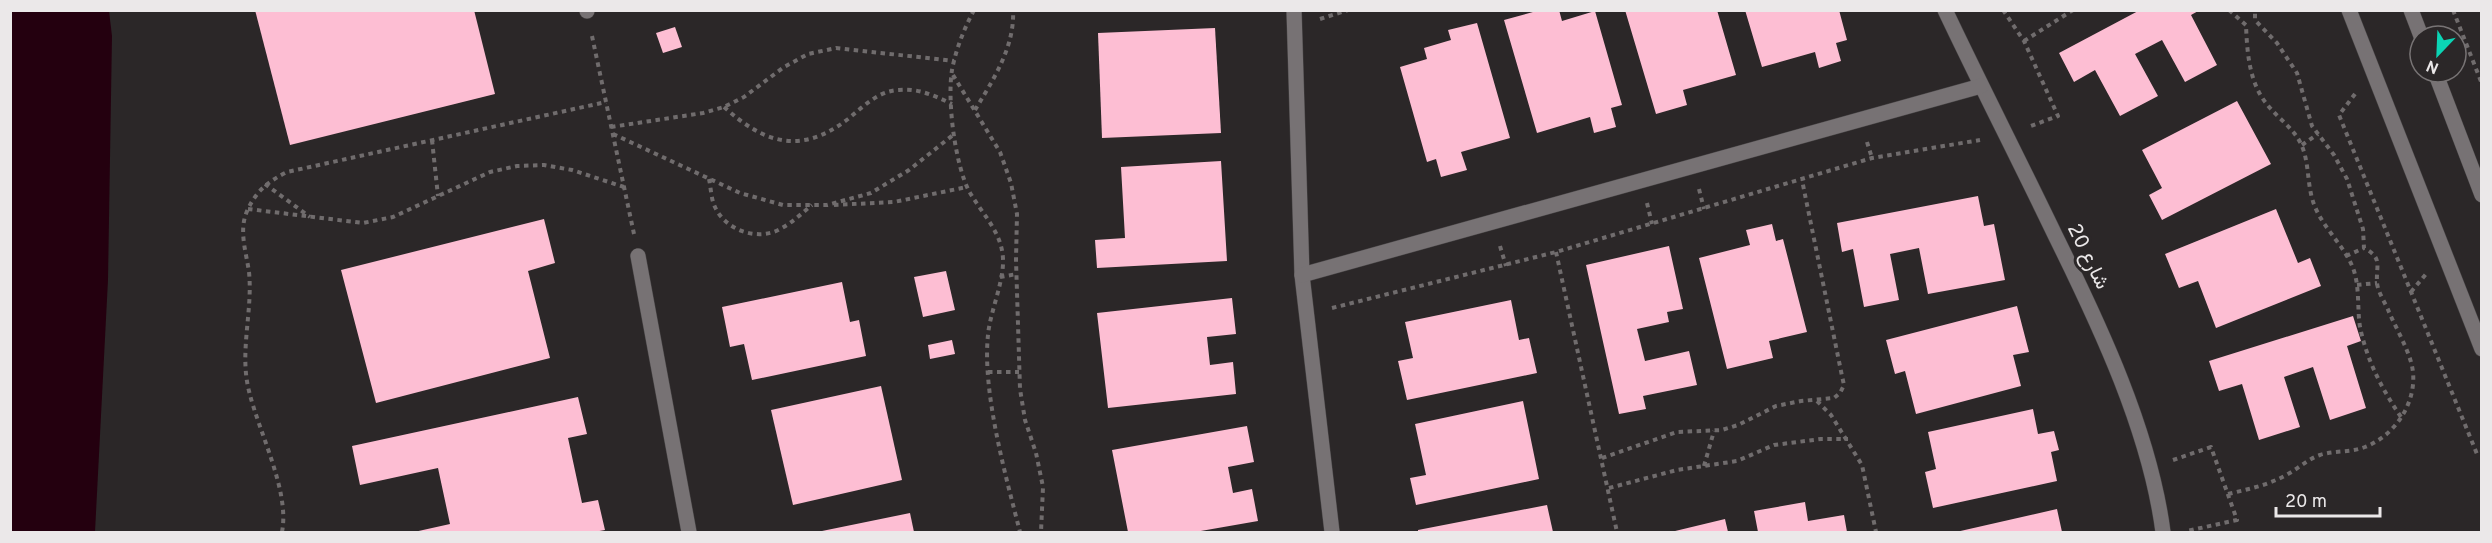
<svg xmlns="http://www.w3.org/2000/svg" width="2492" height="543" font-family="Overpass,Vazirmatn,sans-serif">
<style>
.water{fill:#24000f}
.building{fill:#fdbed3}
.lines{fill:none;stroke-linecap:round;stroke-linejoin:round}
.minor-casing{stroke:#474445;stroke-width:16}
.path{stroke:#706c6d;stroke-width:4;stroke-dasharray:4.5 4.5;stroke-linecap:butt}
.minor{stroke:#777274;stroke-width:15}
.labels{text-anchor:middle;stroke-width:6;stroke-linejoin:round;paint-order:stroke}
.street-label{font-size:20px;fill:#ebe8e9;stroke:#2b2728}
</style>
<rect width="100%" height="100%" fill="#2b2728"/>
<polygon class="water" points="10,11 109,11 112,36 108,280 95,532 11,532"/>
<g class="building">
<polygon points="255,10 474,10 495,94 290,145"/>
<polygon points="1540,10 1559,10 1562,21 1595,11 1622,105 1611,108 1616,127 1594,133 1590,117 1537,133 1504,20"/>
<polygon points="1625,10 1717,10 1736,75 1683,90 1687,105 1656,114"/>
<polygon points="1745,10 1839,10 1847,40 1836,43 1841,61 1819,68 1815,52 1762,67"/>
<polygon points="2140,10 2200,10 2191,15 2217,65 2185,82 2162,40 2135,54 2158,96 2120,116 2095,70 2074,82 2059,53"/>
<polygon points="1477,23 1510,138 1461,152 1467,170 1441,177 1436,159 1427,162 1400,67 1427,59 1424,48 1451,40 1448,30"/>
<polygon points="675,27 682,47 663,53 656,33"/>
<polygon points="1215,28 1221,133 1102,138 1098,33"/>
<polygon points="2237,101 2271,164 2162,220 2149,195 2162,188 2142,150"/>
<polygon points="1221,161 1227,261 1097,268 1095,240 1125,238 1121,167"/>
<polygon points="1978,196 1984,226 1994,224 2005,280 1928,294 1919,248 1890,254 1899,300 1864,307 1853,249 1842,252 1837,223"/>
<polygon points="2276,209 2298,263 2310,258 2321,286 2216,328 2198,281 2179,288 2165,254"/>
<polygon points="544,219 555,263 528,271 550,358 376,403 341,270"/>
<polygon points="1772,224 1776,241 1783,239 1807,332 1769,341 1773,358 1727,369 1699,258 1750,245 1746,230"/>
<polygon points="1669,246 1683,309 1667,312 1669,322 1637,329 1645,361 1689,351 1697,385 1643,396 1646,409 1619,414 1586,265"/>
<polygon points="946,271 955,310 923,317 914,277"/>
<polygon points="842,282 850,322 859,320 866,356 752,380 744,344 730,347 722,307"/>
<polygon points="1232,298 1236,334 1207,337 1210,365 1233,362 1236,394 1108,408 1097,313"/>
<polygon points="1511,300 1519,340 1529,338 1537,373 1407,400 1398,361 1413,358 1405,322"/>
<polygon points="2017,306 2029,352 2013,355 2021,386 1916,414 1905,371 1895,374 1886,340"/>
<polygon points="2353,316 2361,341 2347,346 2366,408 2330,420 2313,367 2284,377 2300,427 2259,440 2242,384 2219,391 2209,361"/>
<polygon points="952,340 955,354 930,359 928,345"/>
<polygon points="881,386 902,480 793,505 771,410"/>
<polygon points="578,397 587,434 568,438 582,503 598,500 605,530 594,532 414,532 450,524 438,468 360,485 352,446"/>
<polygon points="1523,401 1539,479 1416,505 1410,478 1426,475 1415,424"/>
<polygon points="2033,409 2038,434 2054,431 2059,450 2051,452 2057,481 1933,508 1925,472 1936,469 1928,432"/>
<polygon points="1247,426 1254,462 1228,467 1233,493 1252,489 1258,521 1195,532 1128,532 1112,450"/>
<polygon points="1805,502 1808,521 1844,515 1847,532 1758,532 1754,511"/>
<polygon points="1547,505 1553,532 1418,532 1418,530"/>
<polygon points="2057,509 2062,532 1956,532"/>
<polygon points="910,513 914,532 822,532 822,531"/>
<polygon points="1725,519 1728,532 1671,532"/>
</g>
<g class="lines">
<g class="minor-casing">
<g id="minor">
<polyline points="587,10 587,11"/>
<polyline points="1294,10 1302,275 1332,532"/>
<path d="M1945 10C1981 86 2019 160 2055 235 2100 326 2150 432 2163 532"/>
<polyline points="2349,10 2482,349"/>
<polyline points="2411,10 2421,36"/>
<polyline points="2435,72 2482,195"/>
<polyline points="638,256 689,532"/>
<polyline points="1302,275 1981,86"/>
</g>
</g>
<g class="path">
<path d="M974 10C964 29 956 49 952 70 947 101 955 164 969 191 982 214 1002 232 1003 259 1004 282 990 312 988 335 982 392 1006 477 1020 532"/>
<polyline points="2003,10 2024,41 2058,116 2028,127"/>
<path d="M2229 10 2246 25C2247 51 2249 82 2266 103 2277 118 2293 127 2301 144 2309 161 2307 180 2312 198 2319 225 2343 243 2353 268 2360 287 2357 308 2360 327 2367 361 2382 389 2401 417"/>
<polyline points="2453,10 2482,84"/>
<polyline points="1320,19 1348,10"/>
<polyline points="592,36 634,234"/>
<polyline points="2024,41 2073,10"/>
<polyline points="953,75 1000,152 1011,183 1017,214 1016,260 1020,389 1025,420 1036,453 1043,487 1041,532"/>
<polyline points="2355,94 2339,115 2477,454 2482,452"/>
<path d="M724 107C765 144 801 155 848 119 864 106 878 91 899 90 919 88 935 96 952 104"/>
<path d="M975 110C993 80 1015 47 1013 10"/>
<polyline points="611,127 703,113 724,107 744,97 784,67 808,54 836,48 954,61"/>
<polyline points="613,134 740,193 783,205 827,205 871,193 909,170 953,135"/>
<polyline points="432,140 438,196"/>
<polyline points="1867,142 1872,158"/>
<polyline points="2302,145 2318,134"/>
<path d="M709 179C711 188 711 199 715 207 726 231 759 242 782 228 793 222 802 213 812 205"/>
<polyline points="265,184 310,217"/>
<polyline points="1699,189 1704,209"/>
<polyline points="1647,203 1652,224"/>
<polyline points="834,205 894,202 967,187"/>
<polyline points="248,209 363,223 393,217 490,172 517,166 544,165 572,170 624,187"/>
<polyline points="1500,246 1506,266"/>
<polyline points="1556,252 1617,532"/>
<polyline points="2346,256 2364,248"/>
<polyline points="1000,277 1017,274"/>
<polyline points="2357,285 2377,283"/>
<polyline points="2411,292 2426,274"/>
<polyline points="1332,308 1556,252 1872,158 1980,140"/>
<polyline points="988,372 1019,372"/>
<polyline points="1817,401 1831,415 1862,465 1876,532"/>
<polyline points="1602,458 1677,432 1722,430 1738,425 1776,406 1801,401 1834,398 1840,393 1844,385 1842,376 1802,180"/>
<polyline points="2173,460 2211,447 2237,520 2187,531"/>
<polyline points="1704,466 1714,431"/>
<polyline points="1609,488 1677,470 1737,461 1774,445 1821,439 1848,439"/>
<path d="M2228 494C2249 489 2269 485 2288 474 2299 468 2308 459 2320 455 2335 450 2350 453 2365 447 2397 435 2421 397 2411 362 2406 345 2396 328 2389 312 2386 304 2377 291 2377 282 2376 265 2383 258 2364 248L2363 229 2347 179 2334 155 2312 126 2297 73 2277 43 2255 20V10"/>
<path d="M282 532C290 491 259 433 249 391 239 352 253 311 249 272 246 251 238 229 248 209 257 190 269 181 287 172L606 102"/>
</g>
<use href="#minor" class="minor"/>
</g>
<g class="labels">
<g class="street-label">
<text transform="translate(2089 256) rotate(64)" y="7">شارع 20</text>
</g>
</g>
<rect width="2492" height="543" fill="none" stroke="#ebe8e9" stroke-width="24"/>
<g transform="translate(2438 54) rotate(203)"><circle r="28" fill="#2b2728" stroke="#787475" stroke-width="1.5"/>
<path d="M0-4.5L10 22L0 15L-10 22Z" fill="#0bd5b5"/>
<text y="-9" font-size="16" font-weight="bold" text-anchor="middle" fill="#ebe8e9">N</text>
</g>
<path d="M2276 507v9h104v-9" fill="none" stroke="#ebe8e9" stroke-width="3"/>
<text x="2285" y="507" font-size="18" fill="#ebe8e9" stroke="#2b2728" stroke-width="4.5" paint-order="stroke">20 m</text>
</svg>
